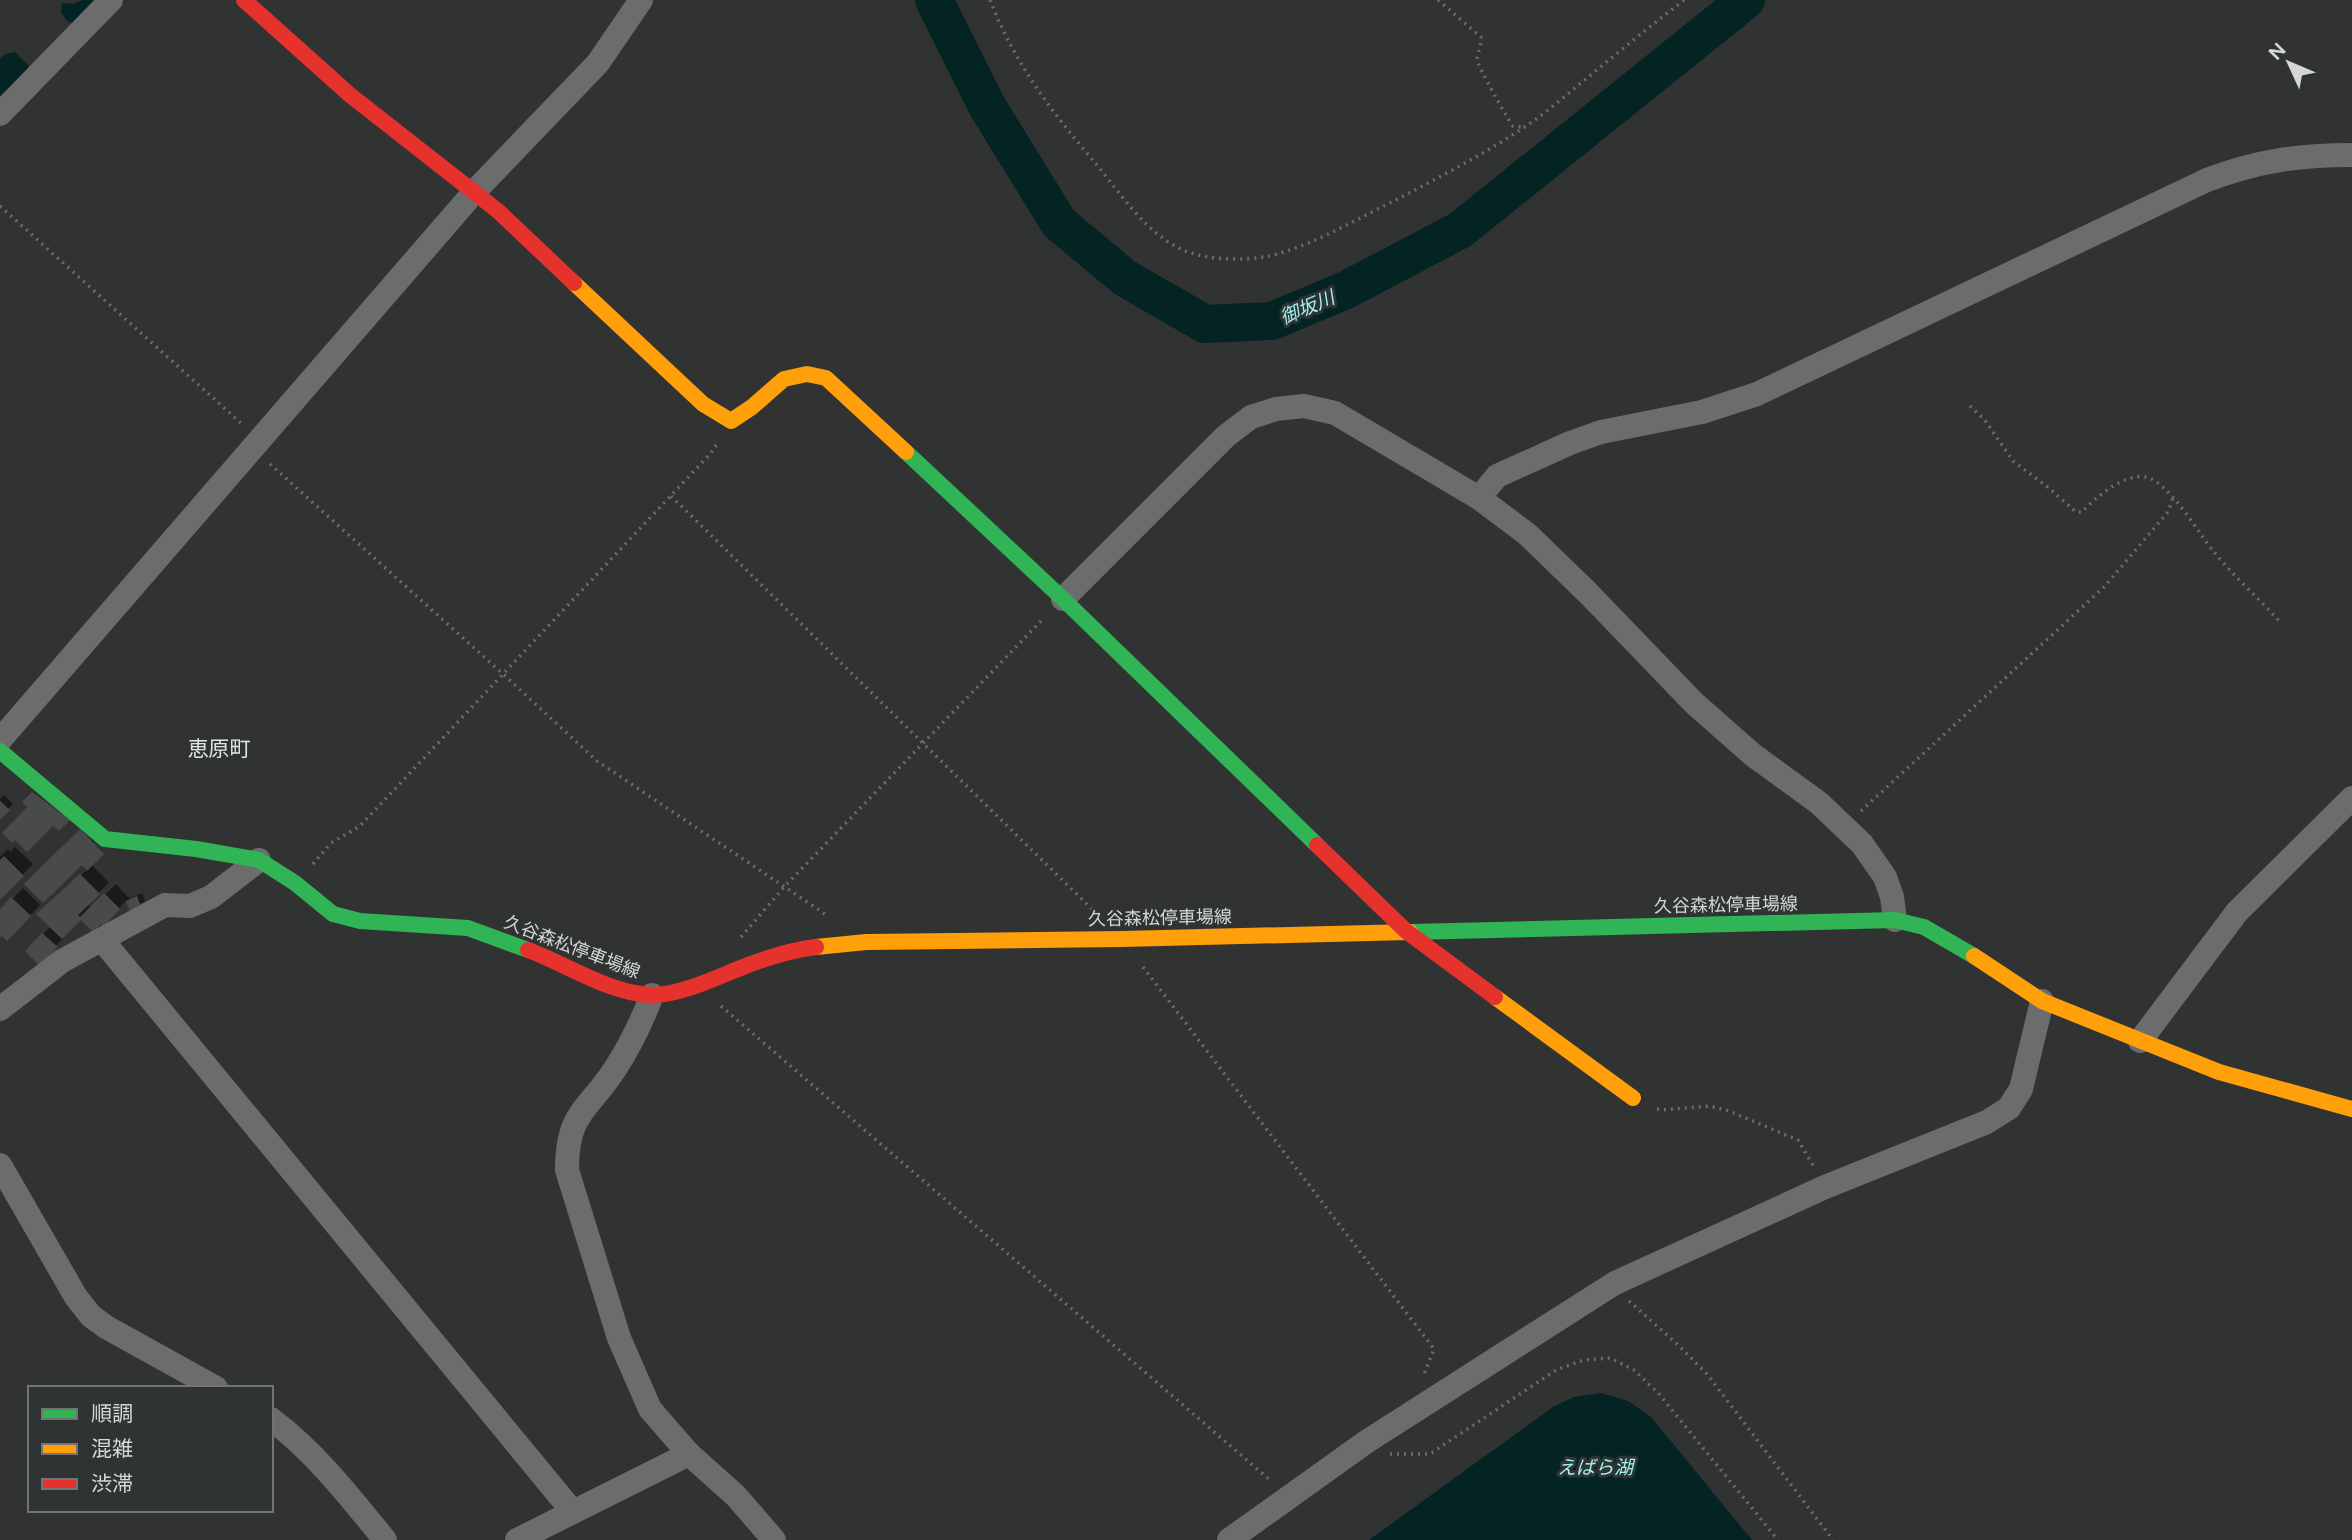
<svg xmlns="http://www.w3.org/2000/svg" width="2352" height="1540" font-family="Figtree,'Noto Sans JP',sans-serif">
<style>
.water{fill:#042323}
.shadow{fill:#0007}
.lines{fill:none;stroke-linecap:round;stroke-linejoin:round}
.river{stroke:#042323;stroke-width:38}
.building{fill:#494b4a}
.path{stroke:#6c6d6d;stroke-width:3.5;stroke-dasharray:2 5;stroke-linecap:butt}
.street{stroke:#6c6c6c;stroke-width:24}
.fast{stroke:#30b455;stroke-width:16}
.slow{stroke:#ff9f0a;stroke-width:16}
.jam{stroke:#e5322d;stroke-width:16}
.labels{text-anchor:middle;stroke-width:6;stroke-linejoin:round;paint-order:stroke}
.street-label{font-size:18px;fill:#d5d7d7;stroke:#303333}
.water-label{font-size:19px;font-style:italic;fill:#a0f4ef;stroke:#303333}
.quarter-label{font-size:21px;fill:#dfe4e3;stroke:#303333}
</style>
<rect width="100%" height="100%" fill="#313232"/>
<g class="water">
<polygon points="83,0 98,0 75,23 67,21 61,13 62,3 73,4"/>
<polygon points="15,52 31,68 0,102 0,59 5,54"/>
<polygon points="1601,1393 1628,1401 1651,1417 1752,1540 1369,1540 1553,1407 1574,1397"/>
</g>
<g class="shadow">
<polygon points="4,795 13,804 0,818 0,799"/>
<polygon points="97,814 91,864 109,883 87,904 91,908 116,884 130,899 142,893 145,901 131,909 127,900 103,924 82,917 40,963 27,951 51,926 49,903 88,869"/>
<polygon points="15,847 33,864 0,898 0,857 8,849 10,852"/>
<polygon points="23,888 40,905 7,939 2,934 0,936 0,912"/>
</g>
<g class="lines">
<polyline class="river" points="934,0 987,106 1059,223 1125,278 1205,324 1272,321 1346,290 1460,230 1746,0"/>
</g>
<g class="building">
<polygon points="32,792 70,820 59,831 53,826 27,852 15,840 12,843 2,833 27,807 22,802"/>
<polygon points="0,801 10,810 0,820"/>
<polygon points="80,829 104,854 87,871 82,865 43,903 24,884"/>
<polygon points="4,856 24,876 0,900 0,860"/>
<polygon points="80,874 100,894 78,915 80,917 104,893 120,909 103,927 101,924 93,932 81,920 62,939 36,914"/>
<polygon points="137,896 141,907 130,912 126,901"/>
<polygon points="11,897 31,916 7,941 2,936 0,938 0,909"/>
<polygon points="42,933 58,947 40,966 25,951"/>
</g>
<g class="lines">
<g class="path">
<path d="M990 0C1013 60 1050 110 1092 159 1119 191 1145 234 1185 251 1209 260 1243 261 1269 256 1308 247 1344 226 1380 208 1432 181 1484 155 1532 122 1549 110 1565 96 1581 83 1615 55 1649 27 1684 0"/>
<path d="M1438 0 1481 37C1482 45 1478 51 1477 59 1477 65 1508 120 1513 126L1523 127"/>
<polyline points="0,206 243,425"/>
<path d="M1970 406 1984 419 2013 461 2049 488 2076 512H2082C2096 497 2124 473 2146 477 2169 482 2199 534 2214 552 2234 577 2259 598 2280 622"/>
<polyline points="270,464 503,674 597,761 828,916"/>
<polyline points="671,496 1094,911"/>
<polyline points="1861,811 2104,587 2168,512 2173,498"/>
<polyline points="313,864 331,843 360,826 711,453 717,444"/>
<polyline points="741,937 784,887 1044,618"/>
<polyline points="1143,967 1434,1349 1423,1377"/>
<polyline points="721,1006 1271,1481"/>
<polyline points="1657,1109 1661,1110 1710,1106 1729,1111 1798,1140 1815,1169"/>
<polyline points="1629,1301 1677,1344 1707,1374 1833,1540"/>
<polyline points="1390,1454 1430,1454 1556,1370 1584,1360 1610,1358 1634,1370 1659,1394 1778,1540"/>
</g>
<g class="street">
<polyline points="0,114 111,0"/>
<path d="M1479 498 1497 476 1570 443 1601 432 1702 412 1757 394 2207 180C2257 161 2299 155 2352 155"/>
<polyline points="1063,599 1226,436 1251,417 1276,409 1304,406 1335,413 1479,498 1527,534 1588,593 1694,703 1753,755 1819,803 1862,844 1885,877 1892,897 1895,920"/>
<polyline points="0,740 475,191 598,63 641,0"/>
<polyline points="103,941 573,1512"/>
<path d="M652 995C642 1021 630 1046 615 1069 587 1112 567 1112 567 1170L619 1338 650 1409 689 1454 736 1496 774 1540"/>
<polyline points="0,1009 62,961 165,905 190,906 211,897 259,860"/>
<polyline points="2140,1041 2237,912 2352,798"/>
<polyline points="0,1165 76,1297 91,1316 106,1327 216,1388"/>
<path d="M271 1419C316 1453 349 1496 385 1540"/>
<polyline points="517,1540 689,1454"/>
<polyline points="1229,1540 1366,1442 1615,1283 1825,1187 1987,1122 2009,1108 2021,1089 2042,1001"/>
</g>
<g class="fast">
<polyline points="906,452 1063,599 1317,845"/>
<polyline points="0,751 105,839 196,849 259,860 295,883 333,914 360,921 468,928 528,950"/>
<polyline points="1410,932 1895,920 1924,927 1974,956"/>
</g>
<g class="slow">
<polyline points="574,283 703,404 731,421 752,407 784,379 807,374 826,378 906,452"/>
<polyline points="816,947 866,942 1122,939 1410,932"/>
<polyline points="1974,956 2042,1001 2219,1072 2352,1109"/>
<polyline points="1495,997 1633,1098"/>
</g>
<g class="jam">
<polyline points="244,0 350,95 498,211 574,283"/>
<polyline points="1317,845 1406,931 1495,997"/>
<path d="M528 950C568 965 607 992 650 995 679 996 717 977 743 967 766 958 791 950 816 947"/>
</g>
</g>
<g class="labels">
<g class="street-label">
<text transform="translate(1726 905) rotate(-1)" y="6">久谷森松停車場線</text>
<text transform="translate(1160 918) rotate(-1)" y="6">久谷森松停車場線</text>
<text transform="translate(572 947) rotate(21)" y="6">久谷森松停車場線</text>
</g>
<g class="water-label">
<text transform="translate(1307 307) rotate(-23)" y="7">御坂川</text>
<text x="1595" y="1474">えばら湖</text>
</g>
<g class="quarter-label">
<text x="219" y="756">恵原町</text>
</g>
</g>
<rect x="28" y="1386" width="245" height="126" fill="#303333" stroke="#727575" stroke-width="2"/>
<rect x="42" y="1409" width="35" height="10" fill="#30b455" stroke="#727575" stroke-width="2"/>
<text x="91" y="1421" font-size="21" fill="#d5d7d7">順調</text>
<rect x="42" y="1444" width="35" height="10" fill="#ff9f0a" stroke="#727575" stroke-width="2"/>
<text x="91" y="1456" font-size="21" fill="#d5d7d7">混雑</text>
<rect x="42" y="1479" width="35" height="10" fill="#e5322d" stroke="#727575" stroke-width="2"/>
<text x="91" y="1491" font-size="21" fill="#d5d7d7">渋滞</text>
<g transform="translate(2289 63) rotate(314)" stroke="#303333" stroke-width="5" paint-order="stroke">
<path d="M0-5L12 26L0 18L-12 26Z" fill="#d5d7d7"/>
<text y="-10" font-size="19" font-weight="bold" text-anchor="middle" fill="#d5d7d7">N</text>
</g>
</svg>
